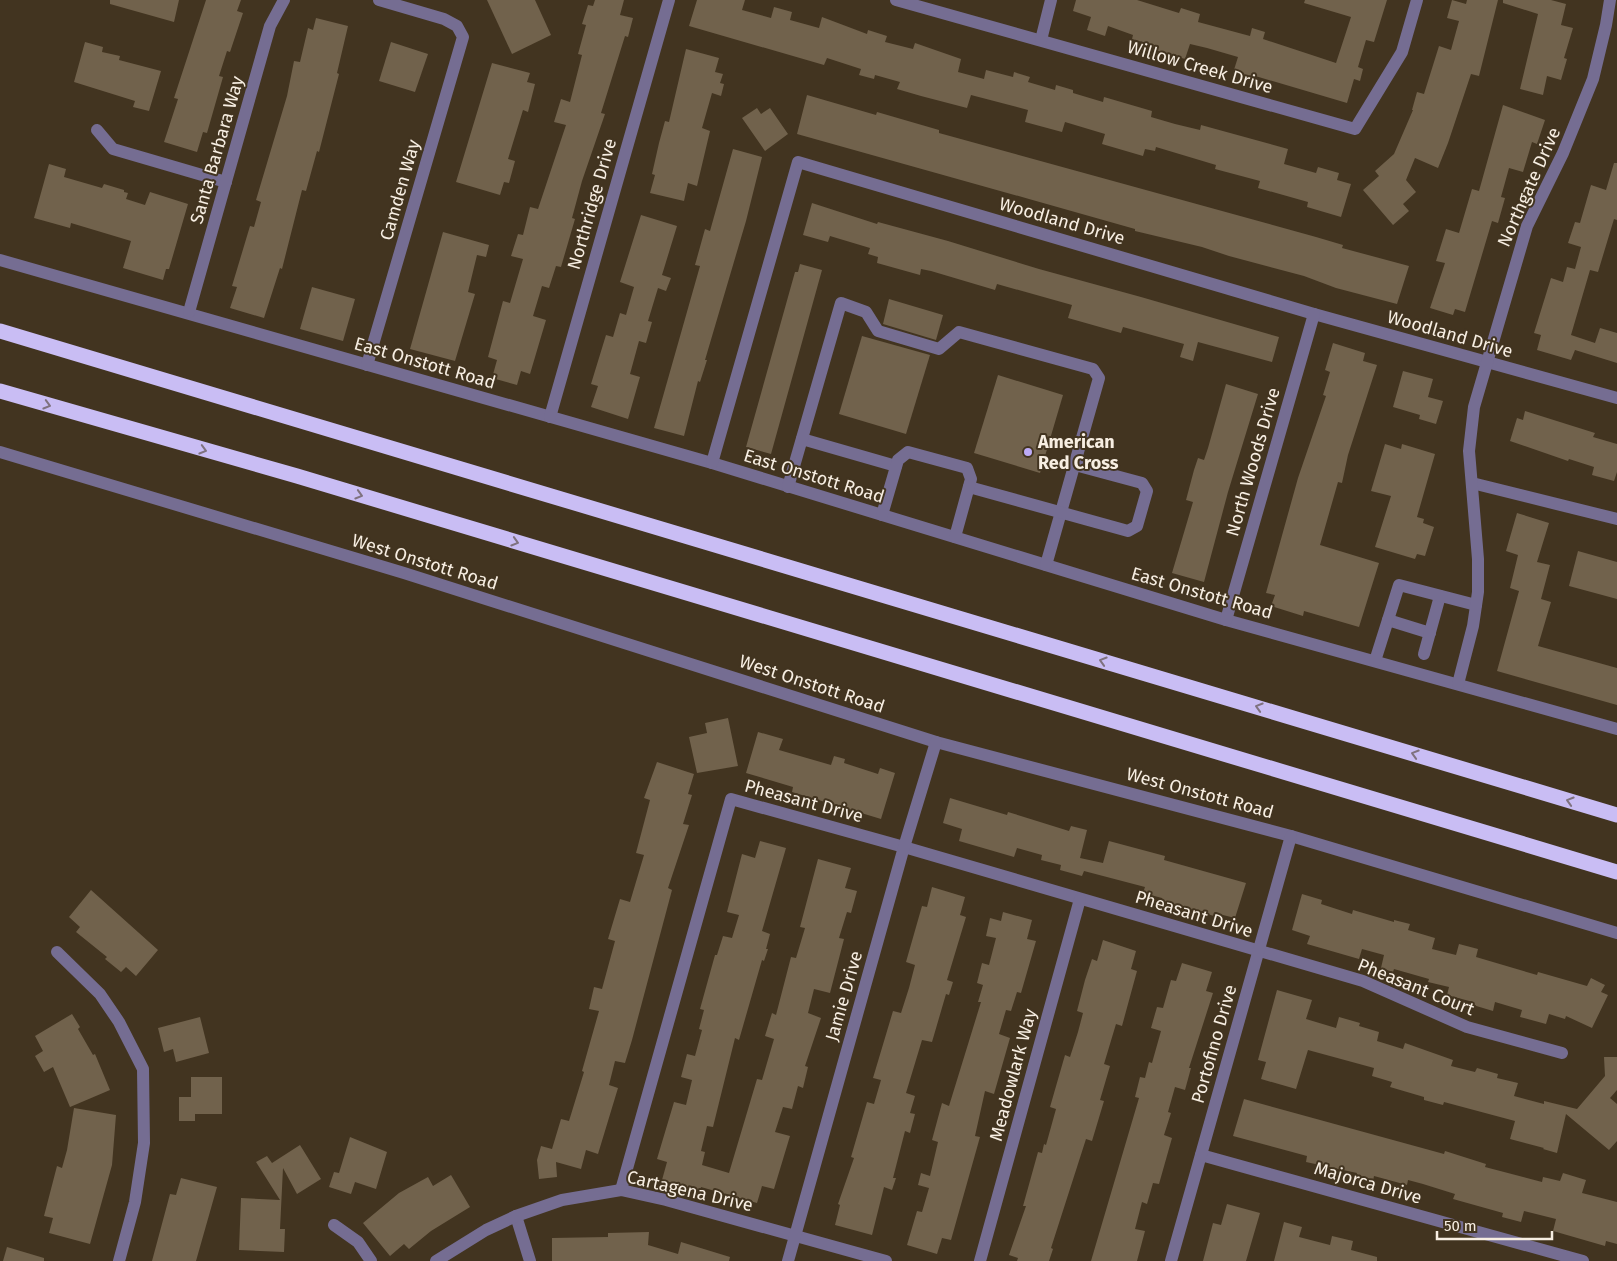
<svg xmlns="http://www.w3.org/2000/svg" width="1617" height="1261" font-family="'Fira Sans',sans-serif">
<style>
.building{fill:#71624c}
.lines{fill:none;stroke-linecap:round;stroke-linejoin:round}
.minor{stroke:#756d92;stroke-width:12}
.highway{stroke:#c9bdf4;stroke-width:15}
.oneway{stroke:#7f727f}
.poi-dot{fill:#bcaaf6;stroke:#423420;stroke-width:2}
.labels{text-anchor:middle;stroke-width:4;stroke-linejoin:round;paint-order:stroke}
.street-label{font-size:18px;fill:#f7eee2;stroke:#423420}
.poi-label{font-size:18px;font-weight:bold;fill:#f7eee2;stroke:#423420;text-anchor:start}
</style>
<rect width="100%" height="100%" fill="#423420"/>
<g class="building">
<polygon points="110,0 179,0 174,22 110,4"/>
<polygon points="206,0 241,0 237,11 243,13 230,52 227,51 219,76 223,77 207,133 203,132 197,152 164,142 178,99 174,98"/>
<polygon points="487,0 535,0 551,35 512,54"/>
<polygon points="595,0 624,0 620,15 633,18 628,37 625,36 601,113 605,114 582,181 572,218 575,219 561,267 556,266 549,288 542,286 533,316 546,320 530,374 521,371 517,385 492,378 497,360 488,357 503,301 510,303 523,259 511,256 518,234 523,235 530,207 538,209 566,125 554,122 561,99 570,102 582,55 578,54 586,25 582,24 588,5 593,6"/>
<polygon points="697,0 745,0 742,10 771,18 774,7 792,12 790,20 819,28 822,17 867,34 868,30 887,36 885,42 913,49 915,43 961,59 958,72 984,79 986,70 1013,77 1014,72 1030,77 1028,82 1055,90 1056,85 1073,90 1073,93 1103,102 1104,97 1152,111 1151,117 1175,124 1200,130 1201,125 1288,149 1284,164 1316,173 1318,167 1339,173 1337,180 1351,184 1341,217 1307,207 1308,202 1258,188 1260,181 1215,169 1216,165 1156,147 1155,151 1145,149 1143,156 1102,144 1105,134 1065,122 1062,132 1025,122 1028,110 971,95 967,108 921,96 897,89 900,82 875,75 874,79 859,75 861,69 827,58 824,65 689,26"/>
<polygon points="1076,0 1137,0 1179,13 1181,8 1200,14 1198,22 1250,36 1252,28 1265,32 1263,39 1336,63 1351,17 1304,3 1305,0 1387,0 1374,42 1366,40 1358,67 1363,69 1360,81 1354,79 1347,103 1252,75 1251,78 1233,73 1238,57 1207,48 1190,44 1185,59 1145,47 1146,43 1132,39 1133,35 1108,26 1105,36 1087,30 1091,17 1073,11"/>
<polygon points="1452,0 1466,4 1467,0 1498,0 1479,76 1471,74 1448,143 1438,168 1415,158 1406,180 1416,192 1403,204 1409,211 1393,225 1363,190 1379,176 1375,171 1394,154 1413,110 1412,110 1417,92 1424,94 1439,46 1451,50 1459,21 1447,18"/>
<polygon points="1503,0 1551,0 1566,4 1561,25 1573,28 1564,58 1567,59 1561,80 1547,76 1543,95 1520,89 1538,14 1503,3"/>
<polygon points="316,18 348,26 337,73 339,74 319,152 317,151 306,191 302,190 282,269 280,268 264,318 230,308 237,287 232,286 250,226 254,227 261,202 256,200 287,96 294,61 300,62 308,28 313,30"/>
<polygon points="85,42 103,47 102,52 120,56 119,60 161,71 149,111 133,107 135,101 74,82"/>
<polygon points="391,42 428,54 415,92 379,81"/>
<polygon points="686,49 719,58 715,72 723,74 720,83 724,84 721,96 712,93 702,128 710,131 697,186 688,183 684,201 650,193 655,175 652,174 659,143 665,121 669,122"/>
<polygon points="492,63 530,73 527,82 535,84 528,112 523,110 508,159 515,161 509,183 504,182 500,195 456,182"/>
<polygon points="807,95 876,115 877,112 939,130 939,133 1316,237 1343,245 1342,248 1409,266 1397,304 1336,288 1304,276 1229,256 1202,247 1135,231 1135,229 1029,199 797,134"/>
<polygon points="1503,105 1545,120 1537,144 1532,142 1523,172 1509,168 1501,197 1505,198 1498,223 1492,221 1465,312 1455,309 1453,315 1430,308 1445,263 1436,261 1446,229 1459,233 1472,189 1479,191"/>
<polygon points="757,108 761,114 770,108 788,134 765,151 742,118"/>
<polygon points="733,149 762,157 746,221 705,360 707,360 700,382 698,381 684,436 654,428 700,266 695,265 705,229 710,231"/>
<polygon points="1614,163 1617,163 1617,220 1614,219 1598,272 1590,270 1571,335 1595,343 1600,328 1617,333 1617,363 1575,350 1571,360 1537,350 1541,335 1534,333 1551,278 1563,282 1567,267 1575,269 1581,247 1568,243 1575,222 1580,223 1591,185 1606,190"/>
<polygon points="49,164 66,169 64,177 102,188 104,184 124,190 124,192 128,193 126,199 145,205 150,192 188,204 169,269 166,269 163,280 123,268 131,241 71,223 70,228 34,218"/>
<polygon points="812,203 877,224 878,222 948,241 1039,269 1141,297 1279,337 1272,362 1198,342 1193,361 1180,357 1184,344 1123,327 1121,333 1068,318 1072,305 997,284 995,290 931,271 921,269 920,275 877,263 878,257 868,254 870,248 830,236 828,242 803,235"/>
<polygon points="641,215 677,226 662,275 671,278 666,291 658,288 648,321 652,322 646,343 639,341 630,374 640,377 628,419 591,407 598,386 591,384 606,335 613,337 620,313 626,315 634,287 620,282"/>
<polygon points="443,232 489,245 486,257 477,255 468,292 475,294 455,361 410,349"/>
<polygon points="800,264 822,270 771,454 746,447 795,272 798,272"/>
<polygon points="312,287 355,299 343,341 300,329"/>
<polygon points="889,299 943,315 936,340 883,324"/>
<polygon points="862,336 930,355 906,434 839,414"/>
<polygon points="1333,343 1365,353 1363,361 1377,365 1348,455 1342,483 1338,482 1320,545 1379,563 1359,627 1304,611 1303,616 1271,606 1275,595 1266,593 1298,478 1326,396 1323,395 1330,372 1325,370"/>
<polygon points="1403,371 1433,379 1428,397 1443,401 1436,424 1419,419 1420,415 1393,407"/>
<polygon points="998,375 1063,395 1040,473 974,453"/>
<polygon points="1226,384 1258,394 1228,492 1204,582 1172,573 1193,502 1186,500 1194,470 1198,458 1204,460 1208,448"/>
<polygon points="1525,411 1595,433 1593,437 1617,444 1617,472 1614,481 1592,475 1594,467 1569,459 1568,461 1510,441 1517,418 1523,420"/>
<polygon points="1385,444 1401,449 1402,444 1435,454 1417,517 1424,519 1423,523 1434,527 1425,556 1417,554 1415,559 1375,547 1391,496 1371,491"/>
<polygon points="1517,513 1549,523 1537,562 1550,565 1541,599 1551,602 1538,646 1617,668 1617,705 1497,671 1519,591 1510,588 1518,555 1506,551"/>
<polygon points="1578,551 1617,562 1617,599 1569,586"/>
<polygon points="728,718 738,766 697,773 689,737 707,733 705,723"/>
<polygon points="758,732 783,739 779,750 831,765 834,756 845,759 844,763 878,774 880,768 895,773 881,819 792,792 793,787 746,773"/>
<polygon points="657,762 694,774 688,794 692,795 683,824 689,825 668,888 672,890 632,1040 625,1063 615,1061 609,1085 618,1088 598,1154 586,1150 581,1169 556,1162 557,1177 539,1179 537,1160 541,1146 552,1149 561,1119 569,1121 584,1072 582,1071 599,1011 589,1009 594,987 602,989 615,941 608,939 620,899 630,902 644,855 636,853 650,800 644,798"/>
<polygon points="950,798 1007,815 1008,812 1069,831 1071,826 1087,830 1080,858 1103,863 1109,841 1165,856 1164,860 1246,883 1235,918 1215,913 1214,916 1162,901 1162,898 1143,893 1145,887 1084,871 1082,876 1060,870 1061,865 1041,860 1042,855 1017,848 1014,857 959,841 962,829 943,823"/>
<polygon points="760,841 786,848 762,931 770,934 766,949 768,949 764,961 762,960 739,1040 735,1038 713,1127 707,1126 701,1151 705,1152 702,1165 729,1173 757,1079 762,1080 774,1039 765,1036 772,1013 776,1015 791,957 796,958 805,928 800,927 818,859 851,868 845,888 857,891 851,913 847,912 839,938 844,939 830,993 814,989 808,1013 821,1018 805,1066 808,1067 803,1088 798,1086 792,1109 783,1107 775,1132 790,1136 774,1189 762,1186 757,1203 701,1187 700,1191 662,1180 667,1162 657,1159 674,1102 686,1105 692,1080 681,1077 687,1054 695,1056 702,1030 699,1029 704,1010 700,1009 715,955 717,955 723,936 732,938 739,915 727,912 742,854 755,858"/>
<polygon points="932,887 965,897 960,915 966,917 947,980 953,982 949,995 946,994 932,1042 922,1040 906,1093 915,1096 910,1113 915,1114 910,1133 905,1131 893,1178 896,1178 892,1190 884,1187 872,1235 835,1225 840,1205 838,1204 854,1158 851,1157 867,1102 874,1104 881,1080 873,1078 893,1011 901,1013 909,988 915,965 906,962 922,906 927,907"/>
<polygon points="91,890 158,950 136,976 126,967 121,972 105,959 107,957 76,932 80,927 69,917"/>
<polygon points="1302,894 1322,900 1321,904 1352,914 1353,910 1394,922 1394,920 1410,924 1408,930 1435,938 1432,949 1456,955 1459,944 1478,949 1476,957 1537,975 1538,972 1587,986 1591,978 1605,985 1601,992 1608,995 1592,1028 1566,1016 1565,1019 1549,1014 1546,1024 1520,1017 1522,1010 1495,1002 1493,1011 1473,1005 1473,1002 1447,995 1449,987 1428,982 1429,979 1394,969 1393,972 1381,968 1384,955 1362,949 1359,959 1307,944 1310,936 1292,930"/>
<polygon points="1003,912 1032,920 1027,939 1036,941 1021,993 1017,992 1011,1011 1006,1010 999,1034 1010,1038 994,1094 985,1091 975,1136 980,1137 951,1240 942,1238 937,1254 907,1245 917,1211 922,1212 929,1188 918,1185 921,1173 930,1176 938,1142 932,1140 942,1103 949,1106 981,1002 978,1002 983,985 977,983 982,963 989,965 996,938 986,936 990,918 1001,921"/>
<polygon points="1103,940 1136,951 1131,969 1137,971 1122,1026 1116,1024 1104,1064 1110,1066 1100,1100 1104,1101 1092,1141 1086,1139 1051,1248 1053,1249 1049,1261 1017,1261 1018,1258 1009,1255 1026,1206 1023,1206 1038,1152 1042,1153 1044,1144 1046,1145 1056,1109 1050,1107 1065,1055 1070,1057 1078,1032 1083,1013 1077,1011 1085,980 1092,959 1097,961"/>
<polygon points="1182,963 1212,972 1206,991 1213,993 1189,1068 1191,1068 1185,1090 1175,1087 1168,1112 1171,1113 1164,1135 1172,1138 1159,1184 1153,1183 1147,1204 1142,1202 1135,1229 1145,1231 1137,1261 1091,1261 1139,1098 1135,1097 1140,1077 1145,1078 1149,1062 1152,1063 1161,1031 1151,1028 1157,1007 1163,1008 1171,980 1176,981"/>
<polygon points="1277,990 1312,1000 1306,1019 1336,1028 1339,1017 1360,1023 1359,1026 1379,1032 1377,1041 1403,1049 1405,1043 1453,1060 1451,1066 1475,1072 1477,1068 1498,1074 1497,1078 1518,1083 1514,1096 1544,1104 1544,1101 1577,1109 1605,1076 1604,1057 1617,1057 1617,1090 1610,1098 1617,1104 1617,1141 1609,1150 1566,1114 1557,1153 1543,1149 1544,1148 1510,1139 1515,1121 1444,1102 1443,1105 1424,1100 1424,1097 1390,1087 1392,1082 1372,1076 1374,1068 1308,1050 1296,1089 1261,1079 1266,1062 1258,1060"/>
<polygon points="72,1014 80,1027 78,1029 93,1055 95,1054 110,1090 70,1107 53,1067 44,1072 35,1056 43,1051 35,1036"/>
<polygon points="200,1017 209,1053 176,1062 173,1049 164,1052 158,1028"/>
<polygon points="191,1077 222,1077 222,1114 195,1114 195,1121 179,1121 179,1097 191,1097"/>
<polygon points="1244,1099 1444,1154 1445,1151 1486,1164 1485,1167 1542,1182 1543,1177 1560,1181 1563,1173 1586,1180 1582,1193 1617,1202 1617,1244 1606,1241 1605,1246 1553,1231 1556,1219 1524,1211 1521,1222 1502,1217 1503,1213 1453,1199 1455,1194 1423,1184 1408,1180 1407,1185 1374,1176 1373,1181 1356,1176 1357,1173 1306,1162 1307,1156 1233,1136"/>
<polygon points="74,1108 116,1115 112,1165 90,1244 49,1233 53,1218 44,1216 57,1166 62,1168 67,1150"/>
<polygon points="350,1137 387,1152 376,1189 355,1182 351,1194 329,1187 334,1172 339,1173"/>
<polygon points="300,1145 321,1179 297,1194 283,1168 280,1229 285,1229 284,1252 239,1250 241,1198 280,1200 256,1162 267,1156 272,1163"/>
<polygon points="451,1175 470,1207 431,1231 409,1249 404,1244 390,1256 363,1223 399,1193 428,1177 433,1186"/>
<polygon points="181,1178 217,1187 196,1261 152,1261 170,1194 176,1195"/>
<polygon points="1227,1204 1260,1213 1246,1261 1203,1261 1213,1223 1221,1225"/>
<polygon points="1284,1222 1302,1227 1299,1237 1330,1245 1332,1236 1353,1241 1351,1250 1377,1257 1377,1261 1274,1261"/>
<polygon points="649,1232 648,1245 678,1254 681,1242 730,1257 729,1261 552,1261 552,1238 608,1237 608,1233"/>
<polygon points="7,1247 44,1258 44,1261 3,1261"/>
</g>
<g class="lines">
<g class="minor">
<polyline points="896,0 1355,129 1402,52 1417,0"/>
<polyline points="1041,40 1051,0"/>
<polyline points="97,130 113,149 226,182"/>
<polyline points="0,260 712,463 1226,620 1617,729"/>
<polyline points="189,312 270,26 284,0"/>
<polyline points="367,365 463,37 457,26 444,19 379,0"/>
<polyline points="550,417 669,0"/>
<polyline points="802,439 896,466"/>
<polyline points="0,452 404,573 936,742 1291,836 1617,933"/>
<polyline points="712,463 798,162 1314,314 1617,398"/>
<polyline points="1472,483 1617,519"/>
<polyline points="788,487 841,303 866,312 878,331 939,349 959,332 1093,369 1099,378 1046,565"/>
<polyline points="969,487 1128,531 1137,526 1147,491 1142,483 1075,465"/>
<polyline points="882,515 898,460 908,452 967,468 971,479 955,537"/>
<polyline points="1226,620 1314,314"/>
<polyline points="1388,620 1430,633"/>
<polyline points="1424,654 1440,596"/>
<polyline points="1375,661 1399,585 1476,605"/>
<polyline points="1458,684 1473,626 1478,592 1478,559 1469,451 1474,407 1527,226 1563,153 1593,79 1606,25 1610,0"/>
<polyline points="57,952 100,994 119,1022 143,1069 144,1143 135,1202 119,1261"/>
<polyline points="1201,1155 1583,1261"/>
<polyline points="621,1190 731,799 904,847 1363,981 1467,1027 1562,1053"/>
<polyline points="516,1216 530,1261"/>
<polyline points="334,1225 358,1242 371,1261"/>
<polyline points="436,1261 486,1230 516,1216 562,1200 621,1190 666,1200 886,1261"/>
<polyline points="788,1261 904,847 936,742"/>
<polyline points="980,1261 1080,899"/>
<polyline points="1171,1261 1291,836"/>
</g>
<g class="highway">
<polyline points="0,331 1617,815"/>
<polyline points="0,391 297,476 1617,872"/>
</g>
</g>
<defs><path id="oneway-chevron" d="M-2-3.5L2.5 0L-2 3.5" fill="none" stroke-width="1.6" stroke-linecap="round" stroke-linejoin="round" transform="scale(1.25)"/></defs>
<g class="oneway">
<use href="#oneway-chevron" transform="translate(47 405) rotate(16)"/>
<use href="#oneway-chevron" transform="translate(203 450) rotate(16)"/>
<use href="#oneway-chevron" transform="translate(359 495) rotate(17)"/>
<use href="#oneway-chevron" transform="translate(515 542) rotate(17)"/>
<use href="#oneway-chevron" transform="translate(1103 661) rotate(-163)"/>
<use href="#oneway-chevron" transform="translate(1259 707) rotate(-163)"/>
<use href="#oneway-chevron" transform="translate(1415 754) rotate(-163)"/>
<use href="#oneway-chevron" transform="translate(1570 801) rotate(-163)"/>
</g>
<circle class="poi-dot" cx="1028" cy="452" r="5"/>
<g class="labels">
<g class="street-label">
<text transform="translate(1200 67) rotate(16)" y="6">Willow Creek Drive</text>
<text transform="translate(217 150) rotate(-74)" y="6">Santa Barbara Way</text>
<text transform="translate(1529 187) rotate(-66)" y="6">Northgate Drive</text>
<text transform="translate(400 190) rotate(-74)" y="6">Camden Way</text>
<text transform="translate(592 204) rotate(-74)" y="6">Northridge Drive</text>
<text transform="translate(1062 221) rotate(16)" y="6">Woodland Drive</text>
<text transform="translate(1450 334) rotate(16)" y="6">Woodland Drive</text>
<text transform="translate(425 363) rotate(16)" y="6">East Onstott Road</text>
<text transform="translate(1253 462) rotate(-74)" y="6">North Woods Drive</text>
<text transform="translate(814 476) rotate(17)" y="6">East Onstott Road</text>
<text transform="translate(425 562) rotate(17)" y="6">West Onstott Road</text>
<text transform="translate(1202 593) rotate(16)" y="6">East Onstott Road</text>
<text transform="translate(812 684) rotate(18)" y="6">West Onstott Road</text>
<text transform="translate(1200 793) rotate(15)" y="6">West Onstott Road</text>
<text transform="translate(804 801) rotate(15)" y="6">Pheasant Drive</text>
<text transform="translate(1194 914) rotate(17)" y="6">Pheasant Drive</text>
<text transform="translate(1416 987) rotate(22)" y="6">Pheasant Court</text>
<text transform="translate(844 996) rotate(-74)" y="6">Jamie Drive</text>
<text transform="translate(1214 1044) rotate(-74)" y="6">Portofino Drive</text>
<text transform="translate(1013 1075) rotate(-75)" y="6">Meadowlark Way</text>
<text transform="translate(1368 1183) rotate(16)" y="6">Majorca Drive</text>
<text transform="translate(690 1191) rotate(13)" y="6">Cartagena Drive</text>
</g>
<g class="poi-label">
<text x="1038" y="448">American<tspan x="1038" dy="21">Red Cross</tspan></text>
</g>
</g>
<path d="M1437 1231v8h115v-8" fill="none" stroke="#f7eee2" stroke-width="2.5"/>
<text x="1444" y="1231" font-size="15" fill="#f7eee2" stroke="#423420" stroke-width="4" paint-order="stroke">50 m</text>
</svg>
